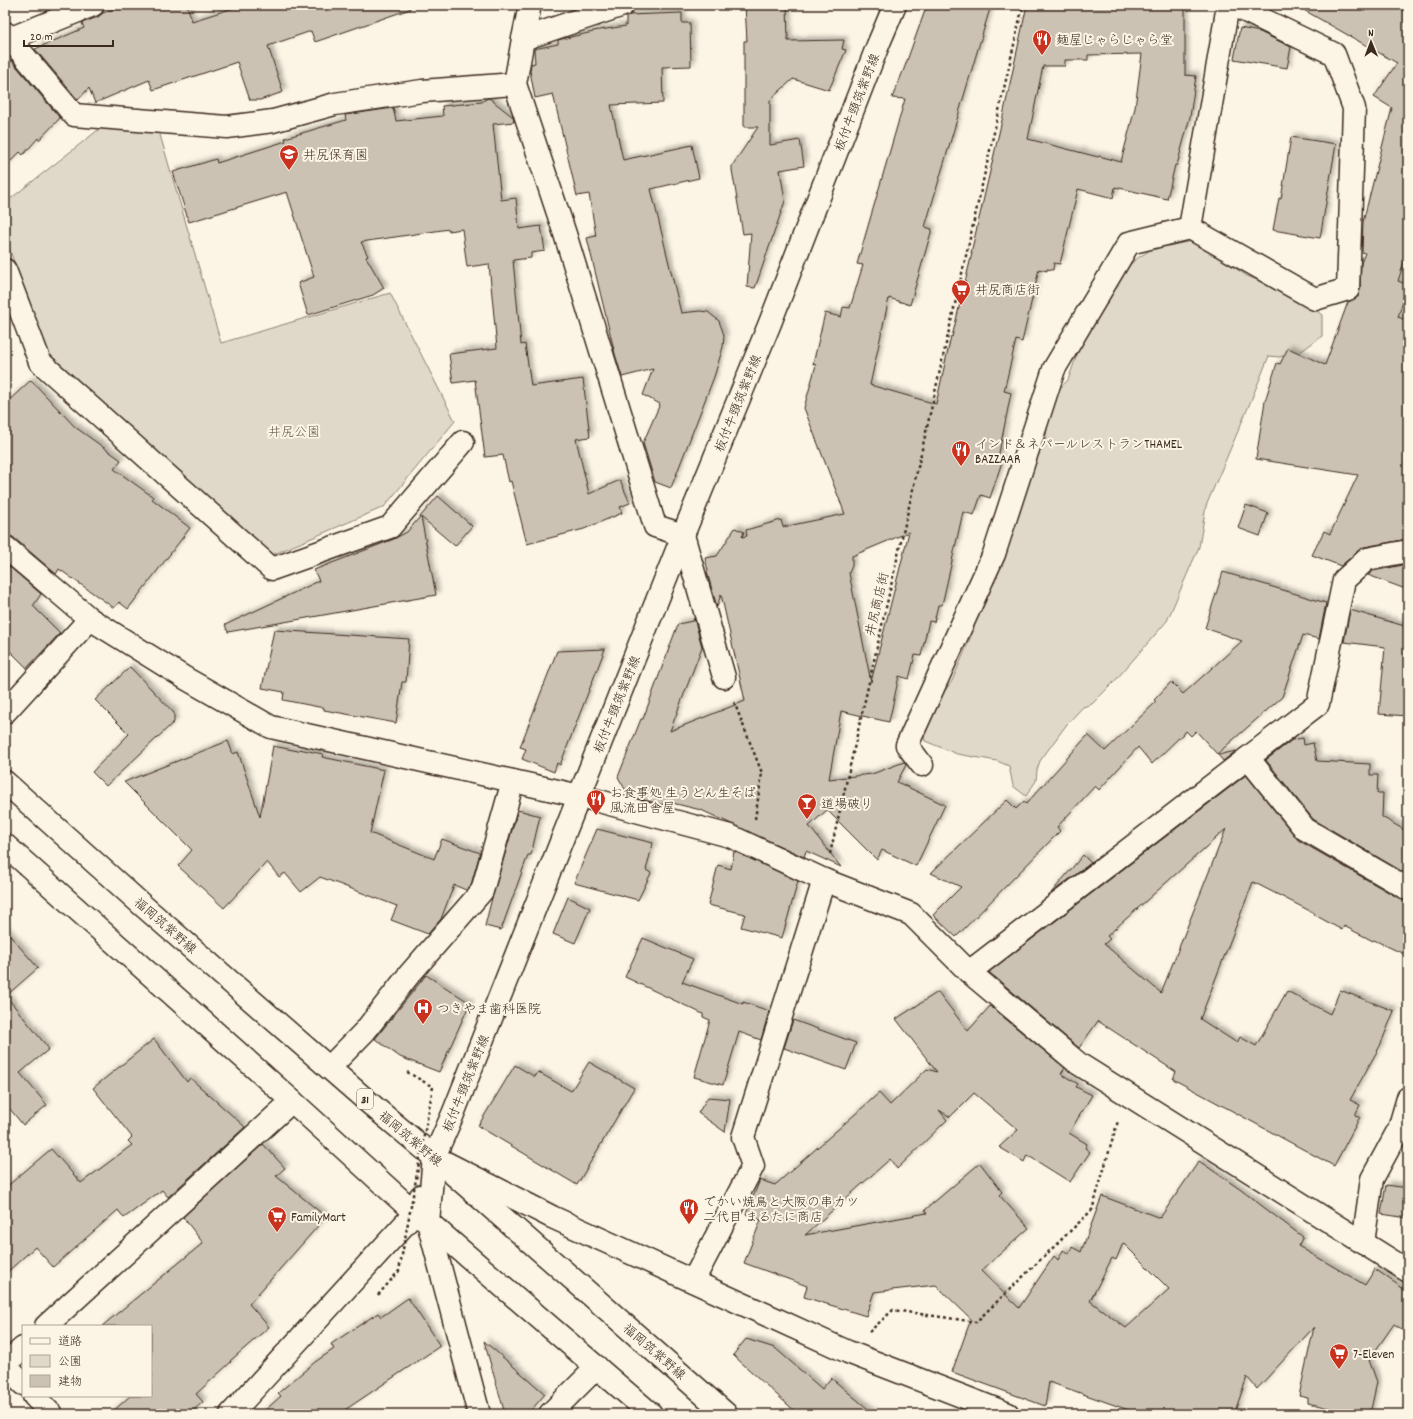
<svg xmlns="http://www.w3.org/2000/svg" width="1413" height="1419" font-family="Dekko,'Klee One',sans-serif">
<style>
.green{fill:#e0d8c8;stroke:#8e8173}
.building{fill:#ccc2b3;stroke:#3b2a1e;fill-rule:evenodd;filter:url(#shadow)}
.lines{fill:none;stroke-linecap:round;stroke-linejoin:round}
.minor-casing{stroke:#3b2a1e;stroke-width:25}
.major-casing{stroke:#3b2a1e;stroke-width:25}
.path{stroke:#3b2a1e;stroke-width:2.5;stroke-dasharray:3 3;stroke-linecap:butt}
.minor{stroke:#fcf5e5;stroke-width:22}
.major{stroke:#fcf5e5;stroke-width:22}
.path-bridge{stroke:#3b2a1e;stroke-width:2.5;stroke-dasharray:3 3;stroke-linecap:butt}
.labels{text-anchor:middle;stroke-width:4;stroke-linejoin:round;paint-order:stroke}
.shield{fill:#fcf5e5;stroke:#75675a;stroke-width:1}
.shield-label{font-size:12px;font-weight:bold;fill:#3b2a1e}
.poi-label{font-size:13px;fill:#3b2a1e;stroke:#fcf5e5;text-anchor:start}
.street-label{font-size:13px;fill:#3b2a1e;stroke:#fcf5e5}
.park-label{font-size:13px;fill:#645648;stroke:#fcf5e5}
</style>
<defs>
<filter id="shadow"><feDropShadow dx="3.5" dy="-3.5" stdDeviation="2" flood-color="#0004"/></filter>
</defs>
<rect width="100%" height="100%" fill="#fcf5e5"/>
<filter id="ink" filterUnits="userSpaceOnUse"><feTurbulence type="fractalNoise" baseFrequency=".025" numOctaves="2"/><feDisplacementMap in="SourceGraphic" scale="8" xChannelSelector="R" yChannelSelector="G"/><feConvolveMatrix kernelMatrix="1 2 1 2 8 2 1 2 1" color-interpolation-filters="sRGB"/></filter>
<g filter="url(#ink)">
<g class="green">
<polygon points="107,123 158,128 221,343 390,293 455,421 384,507 272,555 44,349 5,236 5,203"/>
<polygon points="1192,241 1213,253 1247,276 1296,295 1322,315 1322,336 1299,353 1279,357 1269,356 1250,403 1206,506 1199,547 1167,621 1113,683 1092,704 1083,707 1067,724 1040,761 1037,770 1036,781 1026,796 1013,786 1009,766 997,761 957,754 925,741 922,727 938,700 952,681 972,634 978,611 987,597 1006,556 1010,537 1031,472 1046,438 1050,402 1058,390 1068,380 1079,349 1124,269 1139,257 1152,249"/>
</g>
<g class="building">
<polygon points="124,5 187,5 192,21 243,5 409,5 410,9 315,42 311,31 268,46 283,92 260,100 250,100 237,62 153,90 149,80 95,103 89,88 78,100 35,49 84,28 82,23 98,17 103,13"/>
<polygon points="745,5 787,5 788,41 844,40 842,49 846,50 829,90 793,79 770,100 770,145 800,140 804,166 780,170 785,201 755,288 747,287 751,233 743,234 732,170 732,166 758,127 744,127 744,41 747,41"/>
<path d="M927 5H991L925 227 932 229 910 305 889 298 870 385 936 404 951 336 952 337 972 253H971L1003 116 1027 5H1185V75L1196 76 1190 117 1177 165H1175L1167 199 1115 187 1113 198 1078 189 1060 264 1054 263 1053 270 1047 269V271L1039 269 1022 342 1016 340 1004 391 1011 393 998 458 1003 459 990 498 981 495 974 515 963 512 942 605H938L934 622 929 621 921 656 915 655 909 679 899 676 889 722 841 711 829 779 872 774 904 762 906 765 897 782 945 805 916 866 882 850 877 860 827 810 809 826 841 867 806 851 804 857 701 810 664 801 663 805 629 796 618 777 641 719H643L678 624 693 621 694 618 702 647 670 731 745 701 721 594 717 607 707 572 708 571 705 558 717 556 735 528 744 532 742 537 747 536 746 530 781 520 783 527 845 514 804 408 816 365 813 364 825 313 841 317 843 307 850 308 863 265 857 264 905 99 892 98 904 69ZM1142 54 1135 108 1121 162 1099 156 1098 157 1028 139 1043 66H1065V60H1088V55ZM909 532 871 682 849 573 852 566V556Z"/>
<polygon points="1295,5 1408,5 1408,250 1398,281 1408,285 1398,317 1408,321 1408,539 1364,547 1359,550 1341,566 1312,555 1324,531 1330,534 1358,475 1256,459 1265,401 1277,363 1280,364 1288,348 1325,365 1348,302 1358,297 1360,290 1361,263 1365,253 1362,252 1363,222 1392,108 1374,97 1397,63"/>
<polygon points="682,13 682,23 690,23 691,66 662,67 663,103 611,105 623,160 692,145 699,178 651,189 681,313 700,311 708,312 719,321 724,335 723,347 714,377 671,488 655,482 643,443 660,404 643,395 653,369 622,377 615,354 587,238 596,236 589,194 577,196 553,94 535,98 530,71 531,64 535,63 534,49 558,44 558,40 566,38 593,32 593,31 626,26 626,17 629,15"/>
<polygon points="1240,28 1260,32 1291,47 1287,68 1234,59"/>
<polygon points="11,60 60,118 39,140 38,138 23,155 20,152 5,167 5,68"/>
<polygon points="489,98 513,117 514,122 493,124 501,200 516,198 519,229 541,226 545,251 531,253 531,258 513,260 521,345 525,344 531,386 583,379 590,437 576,439 589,494 620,480 630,503 620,507 622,513 584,529 527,544 511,481 509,482 503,455 485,457 475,380 453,383 449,354 497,348 489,264 467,267 462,229 449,231 449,229 361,242 368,256 366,257 384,288 373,295 308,315 298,283 314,277 287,192 189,222 173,172 216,159 217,163 286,141 285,138 346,120 345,115 393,108 396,121 443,116 442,106 482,102 486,99"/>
<polygon points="1291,137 1336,144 1320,238 1273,230 1279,198 1281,199"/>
<polygon points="31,380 75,427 121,460 114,469 153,497 152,499 190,528 128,609 119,602 114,608 59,569 56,574 13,537 5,535 5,404"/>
<polygon points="438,496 472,526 455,546 421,517 436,595 228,632 225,625 319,581 314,570 394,539 407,532"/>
<polygon points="1246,505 1268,513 1260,536 1238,528"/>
<polygon points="5,563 41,594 33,606 60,633 27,668 5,646"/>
<polygon points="1408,564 1408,590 1368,575 1373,571"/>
<polygon points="1223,572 1326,603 1319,639 1303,635 1282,697 1217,754 1196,731 1191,736 1186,731 1152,764 1138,747 1099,790 1095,786 1057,827 1060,831 956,937 933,915 961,887 931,873 1007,800 1016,809 1024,801 1026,804 1088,735 1105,751 1156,702 1154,700 1171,682 1183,694 1242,641 1205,628"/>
<polygon points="1350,610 1408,627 1408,716 1379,714 1385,647 1344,642"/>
<polygon points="274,630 409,639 406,682 402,682 396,723 324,710 324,708 283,700 284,692 262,688"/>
<polygon points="605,649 560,765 557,763 554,772 522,759 526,749 520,747 557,651"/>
<polygon points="130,667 174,713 174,722 106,786 92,772 129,734 95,700"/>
<polygon points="1303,738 1304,745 1313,743 1317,761 1370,764 1370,775 1378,775 1377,793 1383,793 1382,817 1408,832 1408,875 1313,819 1266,760 1292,740"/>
<polygon points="228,741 233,754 238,752 260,817 273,746 298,751 299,749 323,754 322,757 384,770 370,833 434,859 442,839 480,853 471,885 466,890 454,885 441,919 428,934 391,920 397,906 320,877 301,892 285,873 279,877 267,862 224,908 178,866 192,850 124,782"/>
<polygon points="1236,751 1223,761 1218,755"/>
<path d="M1246 775 1298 840 1402 900 1408 901V956L1374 940 1373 941 1344 926 1342 930 1313 914 1314 913 1253 882 1200 1019 1237 1043 1240 1037 1256 1046 1287 991 1330 1014 1340 990 1394 1011 1380 1046 1350 1100 1360 1105 1355 1115 1360 1117 1334 1166 1173 1079 1176 1072 1098 1021 1079 1048 989 972ZM1226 829 1161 993 1104 944 1110 939 1107 936Z"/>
<polygon points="518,810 540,816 531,855 528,855 501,930 485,926 492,898"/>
<polygon points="597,829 653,843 646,870 651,873 638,900 574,883"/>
<polygon points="734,851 798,881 782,938 741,927 745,914 708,905 718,865 731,869"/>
<polygon points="1083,855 1091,863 1051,893"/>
<polygon points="568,897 590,908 575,943 553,934"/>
<polygon points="5,930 38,968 6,996 49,1049 20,1073 47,1105 23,1125 5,1103"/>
<polygon points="643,938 693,959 682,982 743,1004 743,1002 769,1011 761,1040 739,1032 723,1085 694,1077 710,1020 703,1017 703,1014 625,977"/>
<polygon points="426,975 470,1003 439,1072 400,1057 375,1039"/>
<path d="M938 992 968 1031 990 1006 1065 1068 1061 1074 1078 1084 1076 1087 1092 1095 1069 1133 1087 1144 1085 1148 1090 1152 1070 1182 1027 1155 1024 1162 999 1147 1018 1130 974 1093 950 1117 939 1110 947 1120 897 1169 890 1159 805 1235 927 1213 925 1210 980 1163 1002 1192 999 1195 1029 1228 981 1271 1019 1308 1054 1256 1058 1260 1063 1250 1069 1254 1072 1247 1081 1252 1102 1196 1160 1218 1199 1161 1241 1190 1303 1237 1298 1246 1365 1285 1375 1269 1408 1292V1333L1394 1324 1369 1360 1377 1382 1370 1414H1353L1308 1403V1398L1299 1396 1314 1327 1257 1389 1247 1377 1234 1414H1140L1049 1382 1045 1406 952 1372 971 1319 936 1285 874 1292 866 1316 804 1297 807 1286 744 1263 761 1220 746 1214 760 1180 775 1185 879 1093 890 1105 927 1069 937 1072 896 1019ZM1123 1243 1169 1289 1126 1328 1090 1301 1112 1258 1116 1260Z"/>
<polygon points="793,1020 856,1043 846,1070 784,1048"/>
<polygon points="154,1039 187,1082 190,1078 245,1127 168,1197 162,1190 124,1218 118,1210 53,1267 35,1247 5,1274 5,1188 51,1149 81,1183 132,1145 128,1141 132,1137 93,1088"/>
<polygon points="589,1062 634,1088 577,1185 478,1126 515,1065 535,1077 538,1072 571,1091"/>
<polygon points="708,1097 730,1099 725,1132 698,1113"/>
<polygon points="263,1144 285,1168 276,1176 326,1217 249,1304 269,1327 230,1361 231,1362 196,1394 203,1402 189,1414 110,1414 130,1396 151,1396 151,1377 153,1376 151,1374 151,1326 102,1326 203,1243 183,1217"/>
<polygon points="1386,1185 1408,1188 1408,1218 1381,1214"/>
<polygon points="408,1298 440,1346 339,1414 261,1414 281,1396 278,1393 315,1362 334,1349 331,1344 378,1313 381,1317"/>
<polygon points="746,1339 775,1348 822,1389 831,1378 874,1414 798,1414 733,1355"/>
<polygon points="484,1341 545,1394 528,1414 505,1414"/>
</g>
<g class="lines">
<g class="minor-casing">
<g id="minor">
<polyline points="623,5 523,39 515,84 565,234 655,526 683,535 724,677"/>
<polyline points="5,33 74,115 227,127 273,121 335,104 422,91 515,84"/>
<polyline points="523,39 530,5"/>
<polyline points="5,44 9,39 93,5"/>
<polyline points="1190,228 1315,299 1348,289 1354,108 1334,54 1233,5"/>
<polyline points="5,270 40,362 272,569 390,527 463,442"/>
<polyline points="5,547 90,619 185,678 271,727 580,796 730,836 824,880 911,914 969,972 1079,1064 1408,1271"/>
<polyline points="5,712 90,619"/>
<polyline points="1248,758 1305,829 1408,889"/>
<polyline points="922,765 907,745 994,554 1054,369 1129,243 1190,228 1228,5"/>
<polyline points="969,972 1318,704 1344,580 1367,559 1408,551"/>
<polyline points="329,1068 365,1031 408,976 482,891 513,781"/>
<polyline points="446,1163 552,1217 848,1352 1008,1414"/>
<polyline points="1363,1243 1372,1179 1399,1129 1408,1098"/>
<polyline points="693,1281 753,1166 743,1137 824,880"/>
<polyline points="46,1326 292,1101"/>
<polyline points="5,1364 23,1348"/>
<polyline points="5,1365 23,1384"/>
<polyline points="34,1396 51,1414"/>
<polyline points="231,1414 415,1213 421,1196"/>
<polyline points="550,1414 597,1367"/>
</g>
</g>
<g class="major-casing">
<g id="major">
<polyline points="5,782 141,904 374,1107 434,1157 726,1414"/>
<polyline points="5,845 292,1101 415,1213 428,1222 651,1414"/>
<polyline points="479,1414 428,1222 434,1157 453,1114 683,535 770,323 878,45 895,5"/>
</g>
</g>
<g class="path">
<polyline points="734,702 762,773 755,819"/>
<polyline points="830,854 1023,5"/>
<polyline points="869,1332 893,1310 976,1322 1092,1210 1118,1121"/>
</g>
<use href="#minor" class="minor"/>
<use href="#major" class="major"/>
<polyline class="path-bridge" points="378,1295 399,1271 433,1087 407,1072"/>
</g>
</g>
<defs>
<g id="restaurant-pin" transform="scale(1)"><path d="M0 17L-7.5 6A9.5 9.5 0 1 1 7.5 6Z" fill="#c8321e" stroke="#fcf5e5"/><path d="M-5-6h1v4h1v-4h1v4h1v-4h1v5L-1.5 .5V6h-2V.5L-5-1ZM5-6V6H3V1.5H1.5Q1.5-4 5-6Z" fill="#fff"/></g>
<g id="school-pin" transform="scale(1)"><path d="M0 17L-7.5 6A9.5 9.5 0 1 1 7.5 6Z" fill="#c8321e" stroke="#fcf5e5"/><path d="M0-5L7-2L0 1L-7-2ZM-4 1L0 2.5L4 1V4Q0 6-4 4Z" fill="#fff"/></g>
<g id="supermarket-pin" transform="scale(1)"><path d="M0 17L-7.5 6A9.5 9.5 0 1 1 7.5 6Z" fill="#c8321e" stroke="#fcf5e5"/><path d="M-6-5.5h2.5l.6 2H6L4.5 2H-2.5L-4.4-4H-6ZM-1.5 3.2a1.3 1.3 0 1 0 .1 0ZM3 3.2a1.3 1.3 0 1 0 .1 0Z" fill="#fff"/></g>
<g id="bar-pin" transform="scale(1)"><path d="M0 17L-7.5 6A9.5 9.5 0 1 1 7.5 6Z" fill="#c8321e" stroke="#fcf5e5"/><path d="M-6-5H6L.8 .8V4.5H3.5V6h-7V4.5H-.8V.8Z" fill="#fff"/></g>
<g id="hospital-pin" transform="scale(1)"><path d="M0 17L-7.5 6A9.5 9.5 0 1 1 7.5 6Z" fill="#c8321e" stroke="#fcf5e5"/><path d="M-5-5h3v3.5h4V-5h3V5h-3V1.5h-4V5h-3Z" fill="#fff"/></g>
</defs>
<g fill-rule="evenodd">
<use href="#restaurant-pin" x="1042" y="39"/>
<use href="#school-pin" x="289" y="154"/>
<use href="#supermarket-pin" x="961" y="289"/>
<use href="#restaurant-pin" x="961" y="450"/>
<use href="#restaurant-pin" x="596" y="799"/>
<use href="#bar-pin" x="807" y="803"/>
<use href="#hospital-pin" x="423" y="1008"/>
<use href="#restaurant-pin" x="689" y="1208"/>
<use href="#supermarket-pin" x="277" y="1216"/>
<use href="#supermarket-pin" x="1339" y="1353"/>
</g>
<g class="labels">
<rect class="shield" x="357" y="1089" width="16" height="20" rx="3"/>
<g class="shield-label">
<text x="365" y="1103">31</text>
</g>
<g class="poi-label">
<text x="1056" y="44">麺屋じゃらじゃら堂</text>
<text x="303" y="159">井尻保育園</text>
<text x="975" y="294">井尻商店街</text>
<text x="975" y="448">インド＆ネパールレストランTHAMEL<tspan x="975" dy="15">BAZZAAR</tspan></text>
<text x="610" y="797">お食事処 生うどん生そば<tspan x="610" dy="15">風流田舎屋</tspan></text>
<text x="821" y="808">道場破り</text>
<text x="437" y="1013">つきやま歯科医院</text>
<text x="703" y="1206">でかい焼鳥と大阪の串カツ<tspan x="703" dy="15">二代目 まるたに商店</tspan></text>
<text x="291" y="1221">FamilyMart</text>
<text x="1353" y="1358">7-Eleven</text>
</g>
<g class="street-label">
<text transform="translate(856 102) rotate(-69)" y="5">板付牛頸筑紫野線</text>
<text transform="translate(737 403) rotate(-68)" y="5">板付牛頸筑紫野線</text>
<text transform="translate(876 604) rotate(-77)" y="5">井尻商店街</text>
<text transform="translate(616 704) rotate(-68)" y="5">板付牛頸筑紫野線</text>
<text transform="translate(166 925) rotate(41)" y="5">福岡筑紫野線</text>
<text transform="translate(465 1083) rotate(-68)" y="5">板付牛頸筑紫野線</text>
<text transform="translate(411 1138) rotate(40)" y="5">福岡筑紫野線</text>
<text transform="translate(655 1351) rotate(41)" y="5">福岡筑紫野線</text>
</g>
<g class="park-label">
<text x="294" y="436">井尻公園</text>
</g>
</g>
<rect width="1413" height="1419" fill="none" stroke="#fcf5e5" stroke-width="20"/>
<rect x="10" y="10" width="1393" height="1399" fill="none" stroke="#3b2a1e" stroke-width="1.5" filter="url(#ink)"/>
<rect x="22" y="1325" width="130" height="72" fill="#fcf5e5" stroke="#afa495"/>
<rect x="30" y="1338" width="20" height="6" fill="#fcf5e5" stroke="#afa495"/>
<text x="58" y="1345" font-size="12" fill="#3b2a1e">道路</text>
<rect x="30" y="1355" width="20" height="12" fill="#e0d8c8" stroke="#afa495"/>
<text x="58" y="1365" font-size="12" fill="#3b2a1e">公園</text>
<rect x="30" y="1375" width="20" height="12" fill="#ccc2b3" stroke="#afa495"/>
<text x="58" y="1385" font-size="12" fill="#3b2a1e">建物</text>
<g transform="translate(1371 42) rotate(359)" stroke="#fcf5e5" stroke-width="3" paint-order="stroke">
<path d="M0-3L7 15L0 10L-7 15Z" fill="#3b2a1e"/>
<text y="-6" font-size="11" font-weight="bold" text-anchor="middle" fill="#3b2a1e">N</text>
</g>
<path d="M24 40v6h89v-6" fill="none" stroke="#3b2a1e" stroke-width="2"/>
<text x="30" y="40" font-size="12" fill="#3b2a1e" stroke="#fcf5e5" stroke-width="3" paint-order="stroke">20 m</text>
</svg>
